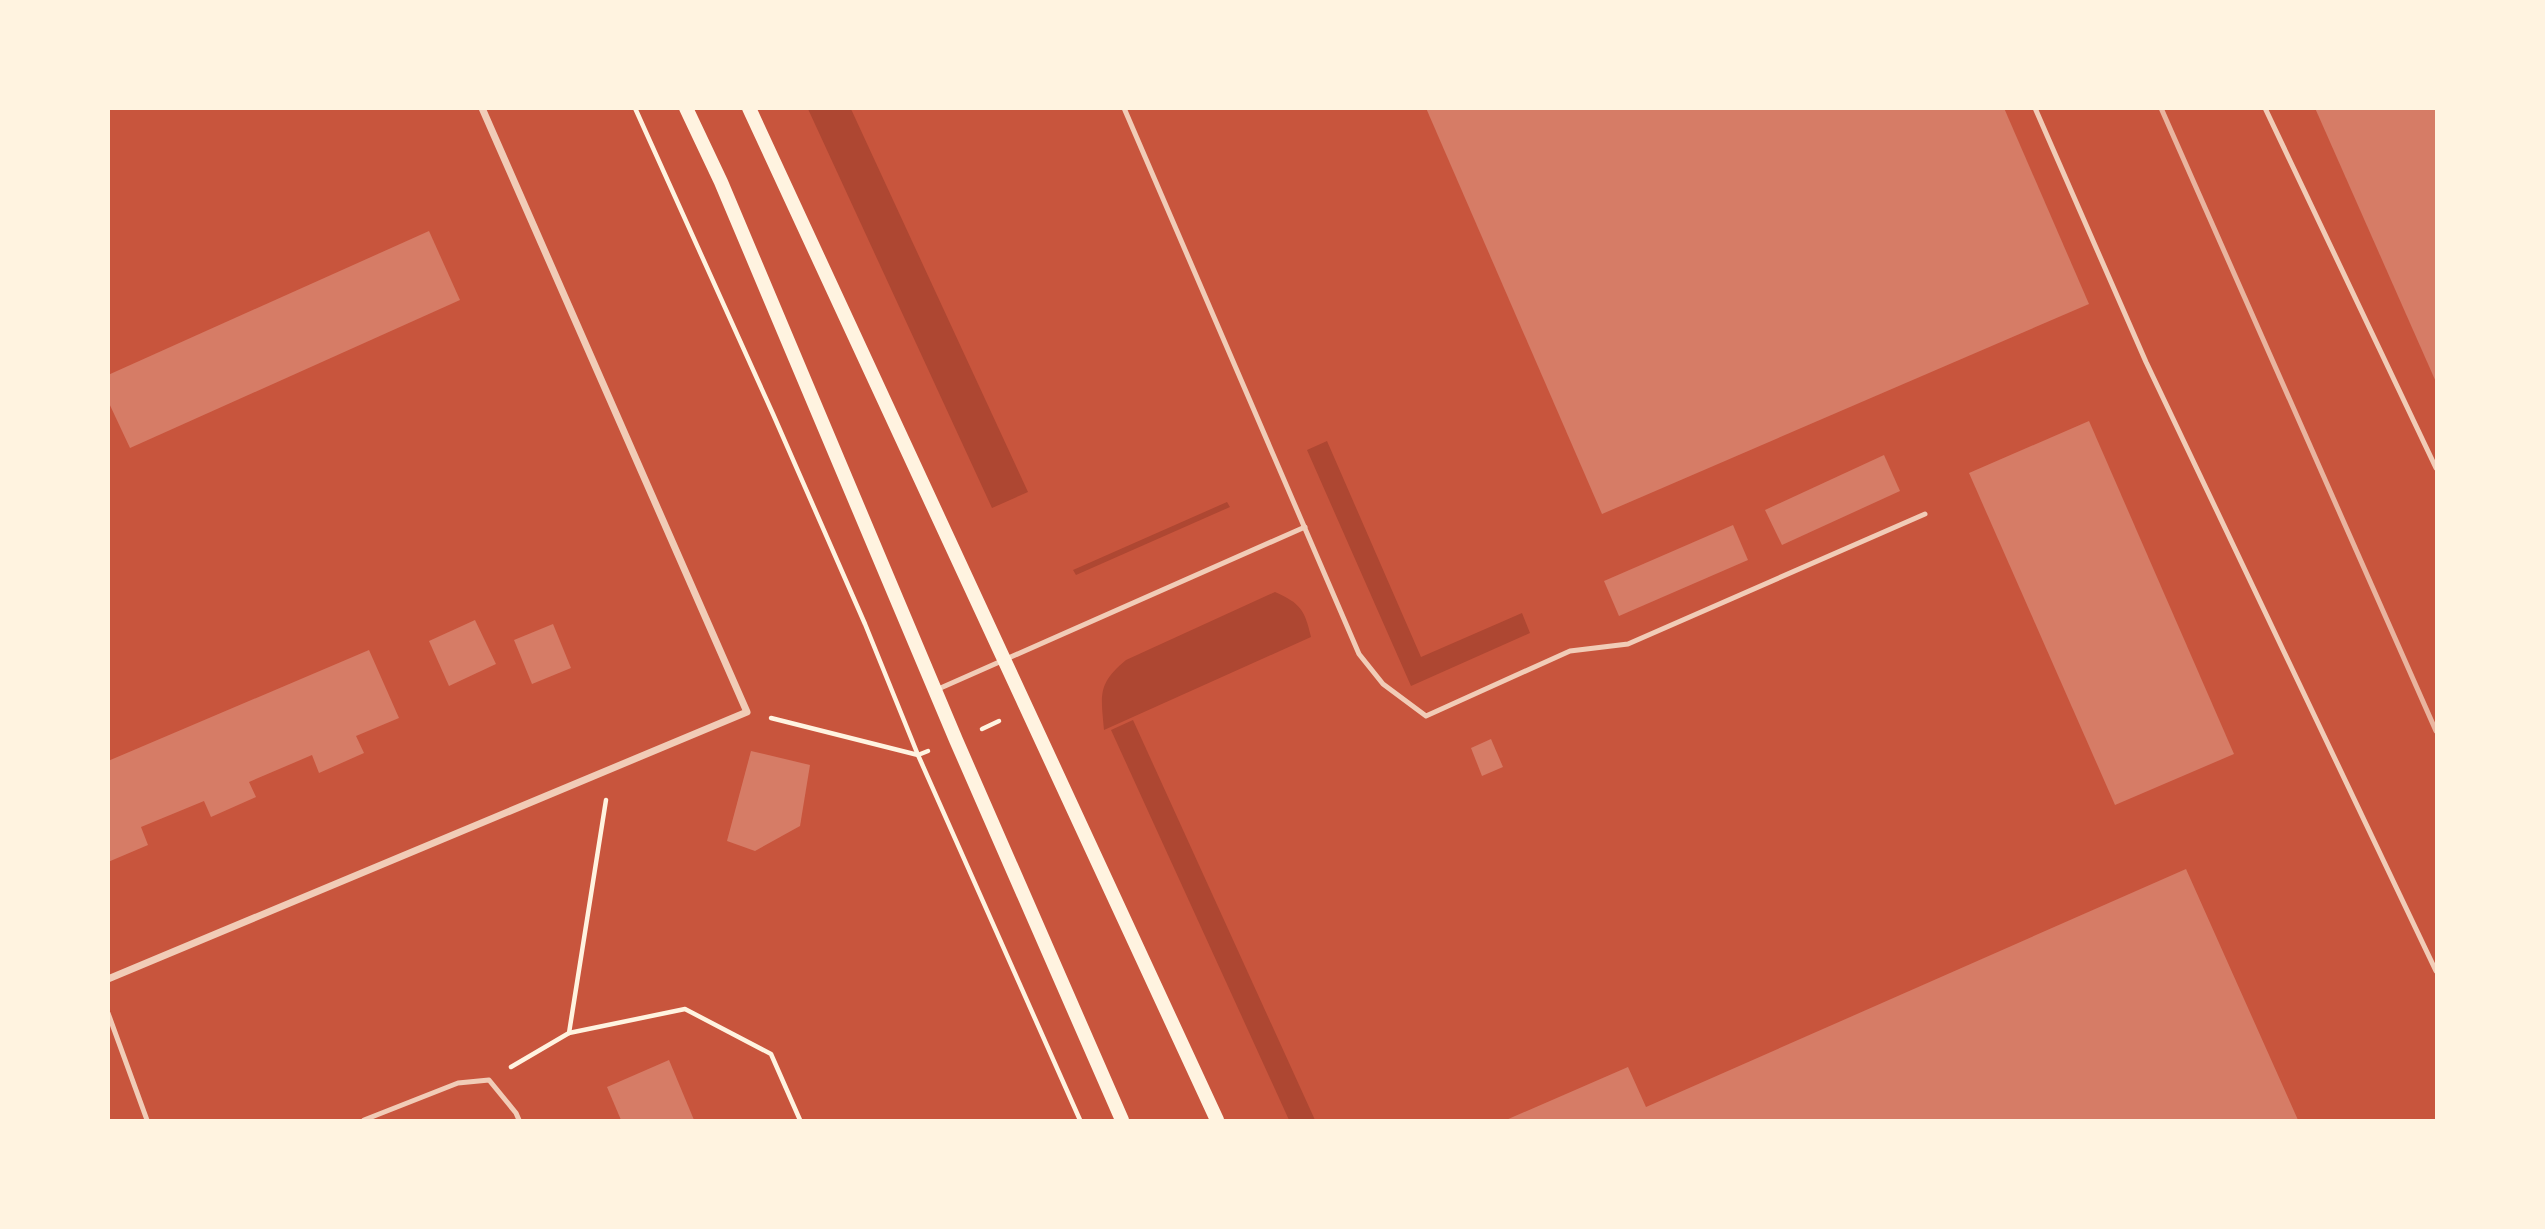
<svg xmlns="http://www.w3.org/2000/svg" width="2545" height="1229" font-family="Georgia,serif">
<style>
.green{fill:#ae4732}
.building{fill:#d67c66}
.lines{fill:none;stroke-linecap:round;stroke-linejoin:round}
.path{stroke:#fff3e0;stroke-width:4.5}
.service{stroke:#f1ccb7;stroke-width:5}
.minor{stroke:#f1ccb7;stroke-width:7}
.secondary{stroke:#fff3e0;stroke-width:14}
.rail{stroke:#e9b49f;stroke-width:5}
</style>
<rect width="100%" height="100%" fill="#c8553d"/>
<g class="green">
<polygon points="808,109 851,109 1028,492 992,508"/>
<polygon points="1327,441 1421,657 1522,613 1530,633 1411,686 1307,450"/>
<polygon points="1227,502 1230,507 1076,575 1073,570"/>
<path d="M1275 592C1300 603 1305 610 1311 637L1104 730C1101 695 1097 684 1126 660Z"/>
<polygon points="1133,720 1315,1120 1289,1120 1111,730"/>
</g>
<g class="building">
<polygon points="1426,108 2004,108 2089,304 1602,514"/>
<polygon points="2315,108 2436,108 2436,382"/>
<polygon points="429,231 460,300 130,448 108,401 108,375"/>
<polygon points="2089,421 2234,754 2115,805 1969,473"/>
<polygon points="1884,455 1900,491 1782,545 1765,510"/>
<polygon points="1733,525 1748,560 1619,616 1604,581"/>
<polygon points="475,620 496,664 449,686 429,641"/>
<polygon points="553,624 571,668 532,684 514,640"/>
<polygon points="369,650 399,718 356,736 364,753 319,773 312,755 249,782 256,797 211,817 204,801 141,827 148,845 108,862 108,761"/>
<polygon points="1491,739 1503,767 1482,776 1471,748"/>
<polygon points="751,751 810,765 800,826 755,851 727,841"/>
<polygon points="2186,869 2298,1120 1506,1120 1628,1067 1646,1107"/>
<polygon points="669,1060 694,1120 621,1120 607,1087"/>
</g>
<g class="lines">
<g class="path">
<polyline points="635,108 773,414 865,624 918,755 1080,1120"/>
<polyline points="771,718 918,755 928,751"/>
<polyline points="982,729 999,721"/>
<polyline points="569,1033 685,1009 771,1054 800,1120"/>
<polyline points="511,1067 569,1033 606,800"/>
</g>
<g class="service">
<polyline points="1124,108 1359,654 1383,684 1426,716 1570,651 1628,644 1925,514"/>
<polyline points="2035,108 2146,362 2436,971"/>
<polyline points="2265,108 2436,468"/>
<polyline points="936,690 1305,527"/>
<polyline points="108,1013 147,1120"/>
<polyline points="364,1120 458,1083 489,1080 516,1113 519,1120"/>
</g>
<polyline class="minor" points="108,979 747,712 482,108"/>
<g class="secondary">
<polyline points="686,108 721,182 956,740 1122,1120"/>
<polyline points="749,108 1217,1120"/>
</g>
<polyline class="rail" points="2161,108 2436,731"/>
</g>
<rect width="2545" height="1229" fill="none" stroke="#fff3e0" stroke-width="220"/>
</svg>
